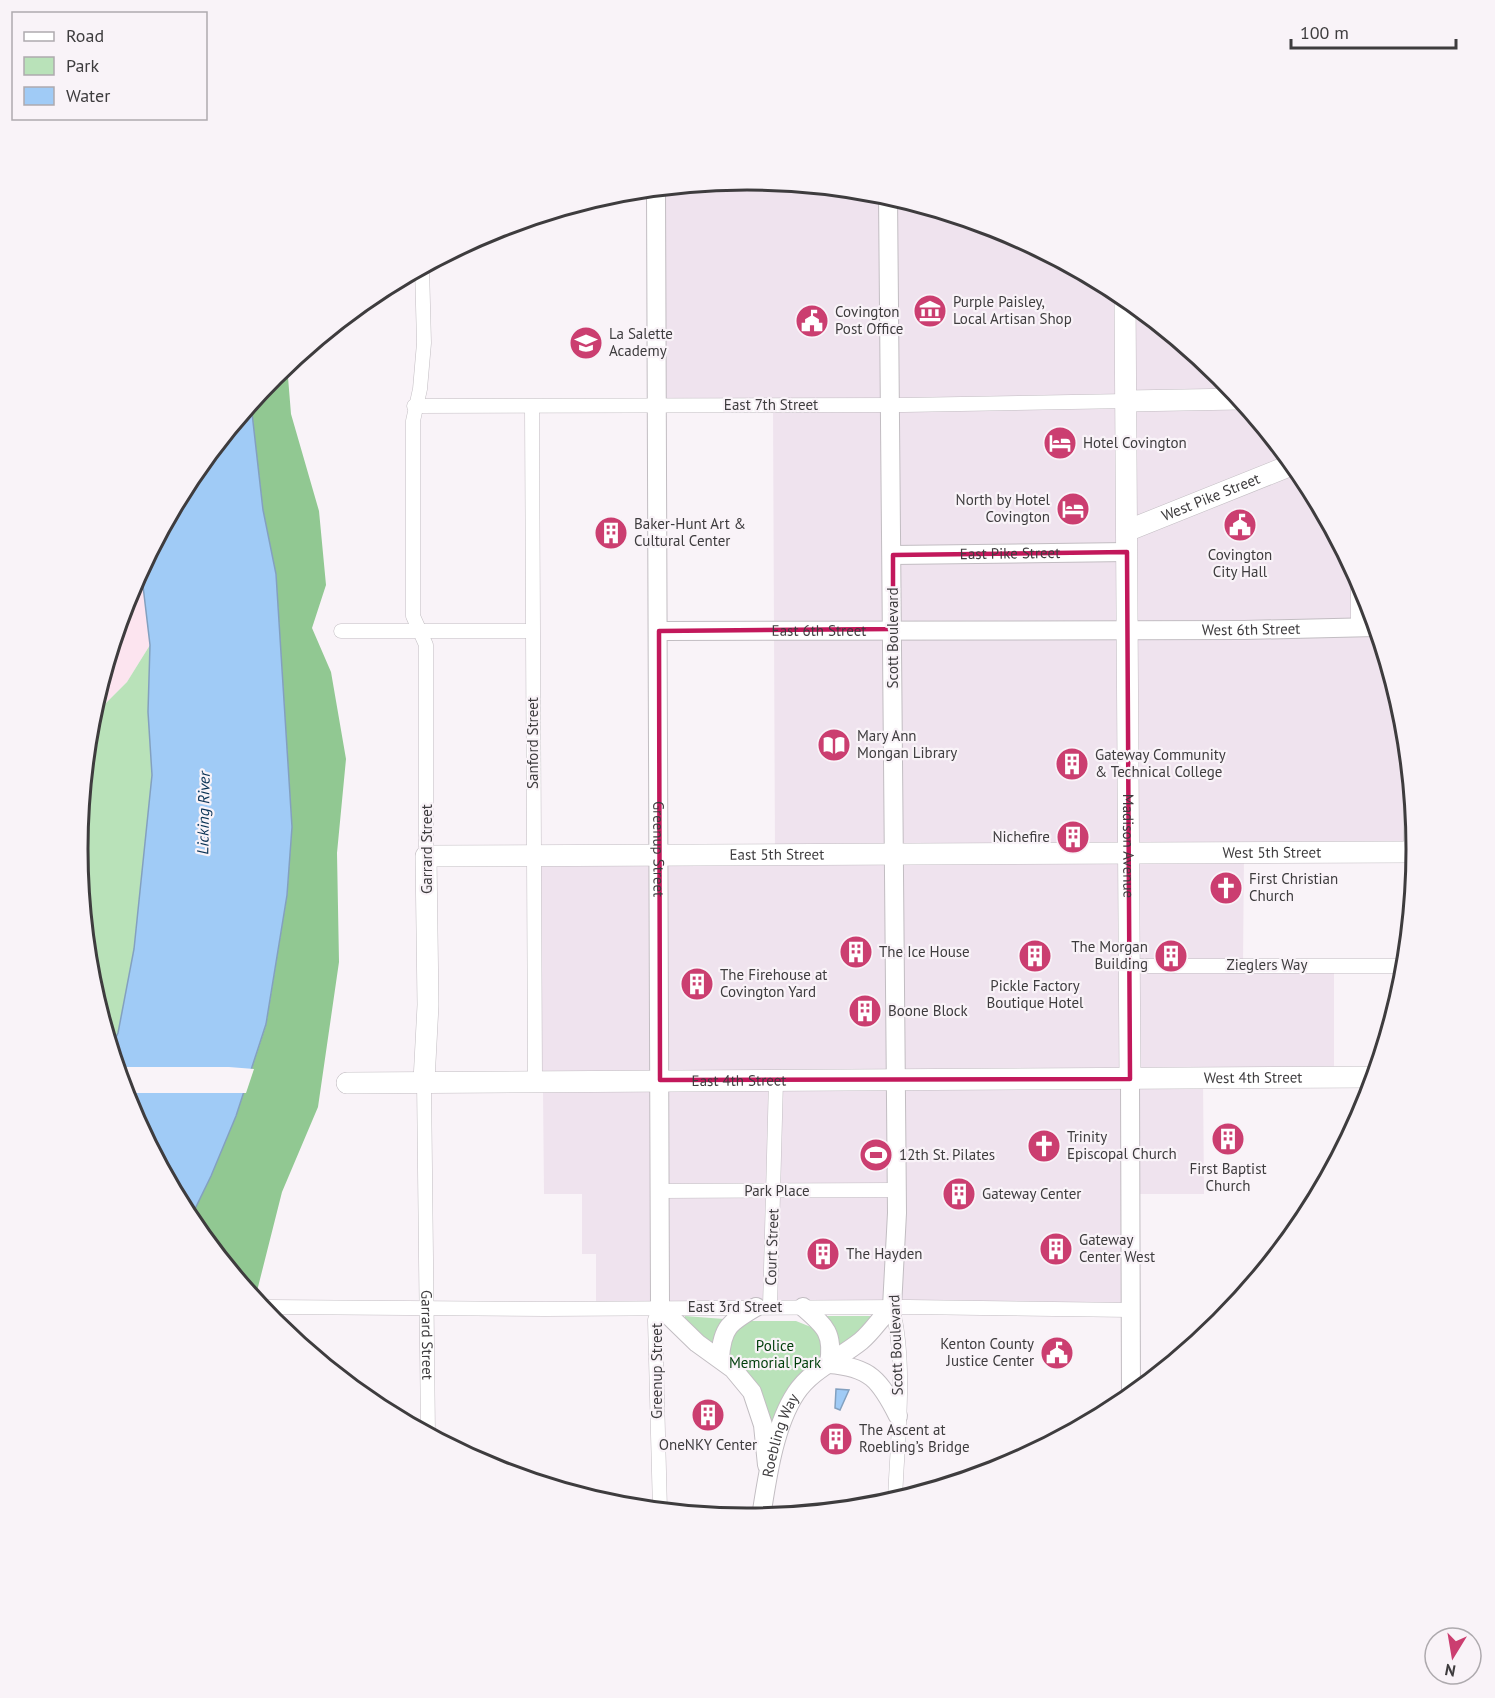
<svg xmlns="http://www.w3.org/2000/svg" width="1495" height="1698" font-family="'PT Sans',sans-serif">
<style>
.built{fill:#efe3ee}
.industrial{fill:#fce4ef}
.green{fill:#b9e2b9}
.forest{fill:#91c892}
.water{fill:#a0cbf6;stroke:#83a0bf;stroke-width:1.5}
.pier{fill:#f9f3f8}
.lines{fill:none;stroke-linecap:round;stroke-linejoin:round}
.street-casing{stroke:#c2bdc2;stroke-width:15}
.secondary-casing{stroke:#c2bdc2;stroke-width:20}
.primary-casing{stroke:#c2bdc2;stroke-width:22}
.street{stroke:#fff;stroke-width:14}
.secondary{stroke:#fff;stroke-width:18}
.primary{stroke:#fff;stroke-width:21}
.marked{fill:none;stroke:#c2185b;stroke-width:4.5;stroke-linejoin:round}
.labels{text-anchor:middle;stroke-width:4.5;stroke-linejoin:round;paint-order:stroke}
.poi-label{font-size:15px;fill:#3e3c3e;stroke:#f9f3f8;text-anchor:start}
.street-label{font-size:15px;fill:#3e3c3e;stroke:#f9f3f8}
.park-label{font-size:15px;fill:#003e0b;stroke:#f9f3f8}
.water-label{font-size:16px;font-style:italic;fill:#093254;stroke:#f9f3f8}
.rim{fill:none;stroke:#3e3c3e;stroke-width:3}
</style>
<rect width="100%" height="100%" fill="#f9f3f8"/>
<polygon class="built" points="752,180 878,192 1004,231 1120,293 1221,376 1304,477 1358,578 1358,626 1376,627 1404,719 1410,777 1411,852 1244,852 1243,965 1334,965 1334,1077 1203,1078 1204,1194 1130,1194 1130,1310 596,1308 596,1254 582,1254 582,1194 544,1194 543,1090 535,1080 534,856 775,853 773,406 656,406 656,189"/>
<polygon class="industrial" points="141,569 150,645 127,682 91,718 129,592"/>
<g class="green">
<polygon points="150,645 148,712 152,775 134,949 118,1033 111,1047 91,979 78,849 91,718 127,682"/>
<polygon points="685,1316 724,1319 714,1348 684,1319"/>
<polygon points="824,1316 872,1316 863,1329 839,1347"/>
<path d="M750 1321H796L821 1331 822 1353 773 1436C770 1419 768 1401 756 1386 746 1373 731 1364 728 1347L739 1324Z"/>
</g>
<polygon class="forest" points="287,365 291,414 319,511 326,585 312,628 331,672 346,759 337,853 339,962 318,1107 282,1192 255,1299 190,1219 211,1176 236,1116 266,1025 287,895 292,827 276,574 263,510 251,404 274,375"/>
<g class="water">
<polygon points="251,404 263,510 276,574 292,827 287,895 266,1024 236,1116 211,1176 190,1219 129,1105 111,1047 118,1033 134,949 152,775 148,712 150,645 141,569 191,477"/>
<polygon points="836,1389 849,1390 840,1410 835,1408"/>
</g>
<polygon class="pier" points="117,1067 229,1067 254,1069 246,1093 125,1093"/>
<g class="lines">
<g class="street-casing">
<g id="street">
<polyline points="743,180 752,180"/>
<polyline points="422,267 424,343 420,389 413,421 413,616 426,645 426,856"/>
<polyline points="414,406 904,405 1127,401"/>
<polyline points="532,407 535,1080"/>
<polyline points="1358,578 1358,626"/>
<polyline points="341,631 532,631"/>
<polyline points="1410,777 1411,852"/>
<polyline points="1129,966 1405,966"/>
<path id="s1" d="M424 1081 428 1434"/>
<polyline points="658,1191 897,1190"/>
<polyline points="268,1307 545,1309 908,1307 1130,1310"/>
<polyline points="770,1307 776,1080"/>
<path d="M892 1307C907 1362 897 1442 895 1501"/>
<polyline points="660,1510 655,1320 660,1307"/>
</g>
</g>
<g class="secondary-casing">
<g id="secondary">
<path id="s2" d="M656 189 660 1307 697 1343 733 1369 752 1392 763 1425 767 1465"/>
<path id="s3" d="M893 555 1127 552"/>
<path id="s4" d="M659 631 1244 630 1376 627"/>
<polyline points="1130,1079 1131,1396"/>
<path d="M803 1307C825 1326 834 1333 829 1364 870 1367 880 1380 898 1416"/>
<path d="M720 1358C722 1327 730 1322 756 1307"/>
<path id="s5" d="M761 1517C767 1479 774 1426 796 1393 811 1370 840 1358 861 1341 873 1331 881 1317 892 1307L897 1213 888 195"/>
</g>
</g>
<g class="primary-casing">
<g id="primary">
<path id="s6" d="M1125 297C1128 558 1127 818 1130 1079"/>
<polyline points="1127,401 1240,399"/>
<path id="s7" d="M1129 530 1294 464"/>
<path id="s8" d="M424 1081 428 1005 426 856 1417 852"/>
<path id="s9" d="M347 1083 1375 1077"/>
</g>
</g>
<use href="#street" class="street"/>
<use href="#secondary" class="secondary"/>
<use href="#primary" class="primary"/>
</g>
<path class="marked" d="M1127 552 1130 1079 660 1080 659 631 893 629V555Z"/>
<defs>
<g id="museum-disc" transform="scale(1.725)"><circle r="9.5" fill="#cb3e70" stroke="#f9f3f8"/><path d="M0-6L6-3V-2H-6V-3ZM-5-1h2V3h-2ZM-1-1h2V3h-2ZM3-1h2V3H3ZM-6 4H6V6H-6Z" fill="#fff"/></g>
<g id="civic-disc" transform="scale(1.725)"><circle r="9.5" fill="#cb3e70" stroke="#f9f3f8"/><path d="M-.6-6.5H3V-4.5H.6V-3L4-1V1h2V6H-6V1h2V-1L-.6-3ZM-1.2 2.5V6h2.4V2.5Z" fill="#fff"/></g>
<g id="school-disc" transform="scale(1.725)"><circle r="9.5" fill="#cb3e70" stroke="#f9f3f8"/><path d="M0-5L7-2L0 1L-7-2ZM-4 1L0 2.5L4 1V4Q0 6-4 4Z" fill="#fff"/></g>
<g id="hotel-disc" transform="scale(1.725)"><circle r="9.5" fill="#cb3e70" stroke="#f9f3f8"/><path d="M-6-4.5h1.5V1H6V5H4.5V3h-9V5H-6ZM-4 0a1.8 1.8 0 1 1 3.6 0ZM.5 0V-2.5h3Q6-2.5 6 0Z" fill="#fff"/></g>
<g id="building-disc" transform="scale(1.725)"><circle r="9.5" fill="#cb3e70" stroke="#f9f3f8"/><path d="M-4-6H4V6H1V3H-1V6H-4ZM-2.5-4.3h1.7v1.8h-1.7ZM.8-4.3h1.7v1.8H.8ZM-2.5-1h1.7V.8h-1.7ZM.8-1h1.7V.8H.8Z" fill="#fff"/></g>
<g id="library-disc" transform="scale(1.725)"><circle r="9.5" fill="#cb3e70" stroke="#f9f3f8"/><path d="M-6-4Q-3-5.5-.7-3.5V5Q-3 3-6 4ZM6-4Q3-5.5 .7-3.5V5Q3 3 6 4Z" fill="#fff"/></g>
<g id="church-disc" transform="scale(1.725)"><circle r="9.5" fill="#cb3e70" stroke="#f9f3f8"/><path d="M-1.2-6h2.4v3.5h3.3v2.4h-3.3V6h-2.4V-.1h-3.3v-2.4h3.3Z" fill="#fff"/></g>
<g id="stadium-disc" transform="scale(1.725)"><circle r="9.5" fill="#cb3e70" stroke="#f9f3f8"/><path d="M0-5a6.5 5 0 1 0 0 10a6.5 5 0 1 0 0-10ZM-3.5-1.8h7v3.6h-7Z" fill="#fff"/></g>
</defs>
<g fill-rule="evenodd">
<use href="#museum-disc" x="930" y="311"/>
<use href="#civic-disc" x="812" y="321"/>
<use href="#school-disc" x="586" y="343"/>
<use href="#hotel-disc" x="1060" y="443"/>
<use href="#hotel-disc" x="1073" y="509"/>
<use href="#civic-disc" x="1240" y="525"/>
<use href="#building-disc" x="611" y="533"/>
<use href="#library-disc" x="834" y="745"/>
<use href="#building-disc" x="1072" y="764"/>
<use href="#building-disc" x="1073" y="837"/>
<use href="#church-disc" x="1226" y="888"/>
<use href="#building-disc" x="856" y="952"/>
<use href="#building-disc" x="1035" y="956"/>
<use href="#building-disc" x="1171" y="956"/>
<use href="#building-disc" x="697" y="984"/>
<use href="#building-disc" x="865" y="1011"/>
<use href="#building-disc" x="1228" y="1139"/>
<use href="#church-disc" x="1044" y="1146"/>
<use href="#stadium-disc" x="876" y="1155"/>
<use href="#building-disc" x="959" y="1194"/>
<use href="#building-disc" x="1056" y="1249"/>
<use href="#building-disc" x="823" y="1254"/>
<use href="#civic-disc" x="1057" y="1353"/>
<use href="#building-disc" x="708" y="1415"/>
<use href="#building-disc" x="836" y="1439"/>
</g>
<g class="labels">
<g class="poi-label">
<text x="953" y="307">Purple Paisley,<tspan x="953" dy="17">Local Artisan Shop</tspan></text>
<text x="835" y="317">Covington<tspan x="835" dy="17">Post Office</tspan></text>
<text x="609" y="339">La Salette<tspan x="609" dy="17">Academy</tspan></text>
<text x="1083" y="448">Hotel Covington</text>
<text x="1050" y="505" text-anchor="end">North by Hotel<tspan x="1050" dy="17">Covington</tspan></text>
<text x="634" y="529">Baker-Hunt Art &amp;<tspan x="634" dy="17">Cultural Center</tspan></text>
<text x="1240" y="560" text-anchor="middle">Covington<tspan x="1240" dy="17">City Hall</tspan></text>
<text x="857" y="741">Mary Ann<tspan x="857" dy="17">Mongan Library</tspan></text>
<text x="1095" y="760">Gateway Community<tspan x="1095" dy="17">&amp; Technical College</tspan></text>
<text x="1050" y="842" text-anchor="end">Nichefire</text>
<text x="1249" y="884">First Christian<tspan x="1249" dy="17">Church</tspan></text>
<text x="1148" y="952" text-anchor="end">The Morgan<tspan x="1148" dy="17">Building</tspan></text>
<text x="879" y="957">The Ice House</text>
<text x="720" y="980">The Firehouse at<tspan x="720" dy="17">Covington Yard</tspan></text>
<text x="1035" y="991" text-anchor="middle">Pickle Factory<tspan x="1035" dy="17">Boutique Hotel</tspan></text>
<text x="888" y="1016">Boone Block</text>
<text x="1067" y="1142">Trinity<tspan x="1067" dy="17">Episcopal Church</tspan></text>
<text x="899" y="1160">12th St. Pilates</text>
<text x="1228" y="1174" text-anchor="middle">First Baptist<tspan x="1228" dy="17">Church</tspan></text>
<text x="982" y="1199">Gateway Center</text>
<text x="1079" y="1245">Gateway<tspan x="1079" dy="17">Center West</tspan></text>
<text x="846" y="1259">The Hayden</text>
<text x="1034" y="1349" text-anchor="end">Kenton County<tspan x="1034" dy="17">Justice Center</tspan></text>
<text x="859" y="1435">The Ascent at<tspan x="859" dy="17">Roebling’s Bridge</tspan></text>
<text x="708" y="1450" text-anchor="middle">OneNKY Center</text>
</g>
<g class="street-label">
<text x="771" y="410">East 7th Street</text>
<text dy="5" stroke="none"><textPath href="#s7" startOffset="88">West Pike Street</textPath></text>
<text dy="5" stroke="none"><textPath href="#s3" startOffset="117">East Pike Street</textPath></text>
<text dy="5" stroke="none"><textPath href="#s4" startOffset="160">East 6th Street</textPath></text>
<text dy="5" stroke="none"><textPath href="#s4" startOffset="592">West 6th Street</textPath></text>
<text transform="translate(893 638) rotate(-90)" y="5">Scott Boulevard</text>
<text transform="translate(533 743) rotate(-90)" y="5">Sanford Street</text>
<text dy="5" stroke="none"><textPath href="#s6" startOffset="549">Madison Avenue</textPath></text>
<text transform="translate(427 849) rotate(-90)" y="5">Garrard Street</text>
<text dy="5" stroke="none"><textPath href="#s2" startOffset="660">Greenup Street</textPath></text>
<text dy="5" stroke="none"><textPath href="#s8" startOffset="1071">West 5th Street</textPath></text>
<text dy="5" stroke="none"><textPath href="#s8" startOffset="576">East 5th Street</textPath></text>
<text x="1267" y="970">Zieglers Way</text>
<text dy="5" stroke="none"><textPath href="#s9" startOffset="906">West 4th Street</textPath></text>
<text dy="5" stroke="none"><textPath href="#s9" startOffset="392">East 4th Street</textPath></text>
<text x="777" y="1196">Park Place</text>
<text transform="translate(772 1247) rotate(-88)" y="5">Court Street</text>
<text x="735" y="1312">East 3rd Street</text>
<text dy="5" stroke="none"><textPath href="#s1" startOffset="254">Garrard Street</textPath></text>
<text transform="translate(896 1345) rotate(-92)" y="5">Scott Boulevard</text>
<text transform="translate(657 1371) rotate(-90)" y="5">Greenup Street</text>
<text dy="5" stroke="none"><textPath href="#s5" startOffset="84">Roebling Way</textPath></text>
</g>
<g class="park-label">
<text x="775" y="1351">Police<tspan x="775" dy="17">Memorial Park</tspan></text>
</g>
<g class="water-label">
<text transform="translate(203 813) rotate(-89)" y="6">Licking River</text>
</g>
</g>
<path d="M0 0H1495V1698H0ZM88 849a659 659 0 1 1 1318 0a659 659 0 1 1-1318 0Z" fill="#f9f3f8" fill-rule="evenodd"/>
<path class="rim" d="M88 849a659 659 0 1 1 1318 0a659 659 0 1 1-1318 0Z"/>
<rect x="12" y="12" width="195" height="108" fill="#f9f3f8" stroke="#aeaaae" stroke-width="1.5"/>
<rect x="24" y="32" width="30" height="9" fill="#ffffff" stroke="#aeaaae" stroke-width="1.5"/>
<text x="66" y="42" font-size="18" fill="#3e3c3e">Road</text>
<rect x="24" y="57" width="30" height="18" fill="#b9e2b9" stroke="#aeaaae" stroke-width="1.5"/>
<text x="66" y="72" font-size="18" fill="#3e3c3e">Park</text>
<rect x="24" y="87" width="30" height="18" fill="#a0cbf6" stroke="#aeaaae" stroke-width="1.5"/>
<text x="66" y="102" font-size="18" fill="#3e3c3e">Water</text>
<g transform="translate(1453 1656) rotate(191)"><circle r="28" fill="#f9f3f8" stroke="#aeaaae" stroke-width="1.5"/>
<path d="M0-4.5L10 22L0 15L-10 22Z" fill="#cb3e70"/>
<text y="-9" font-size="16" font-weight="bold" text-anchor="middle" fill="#3e3c3e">N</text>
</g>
<path d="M1291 39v9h165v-9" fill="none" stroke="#3e3c3e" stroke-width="3"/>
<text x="1300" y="39" font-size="18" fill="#3e3c3e" stroke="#f9f3f8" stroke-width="4.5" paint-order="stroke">100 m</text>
</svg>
